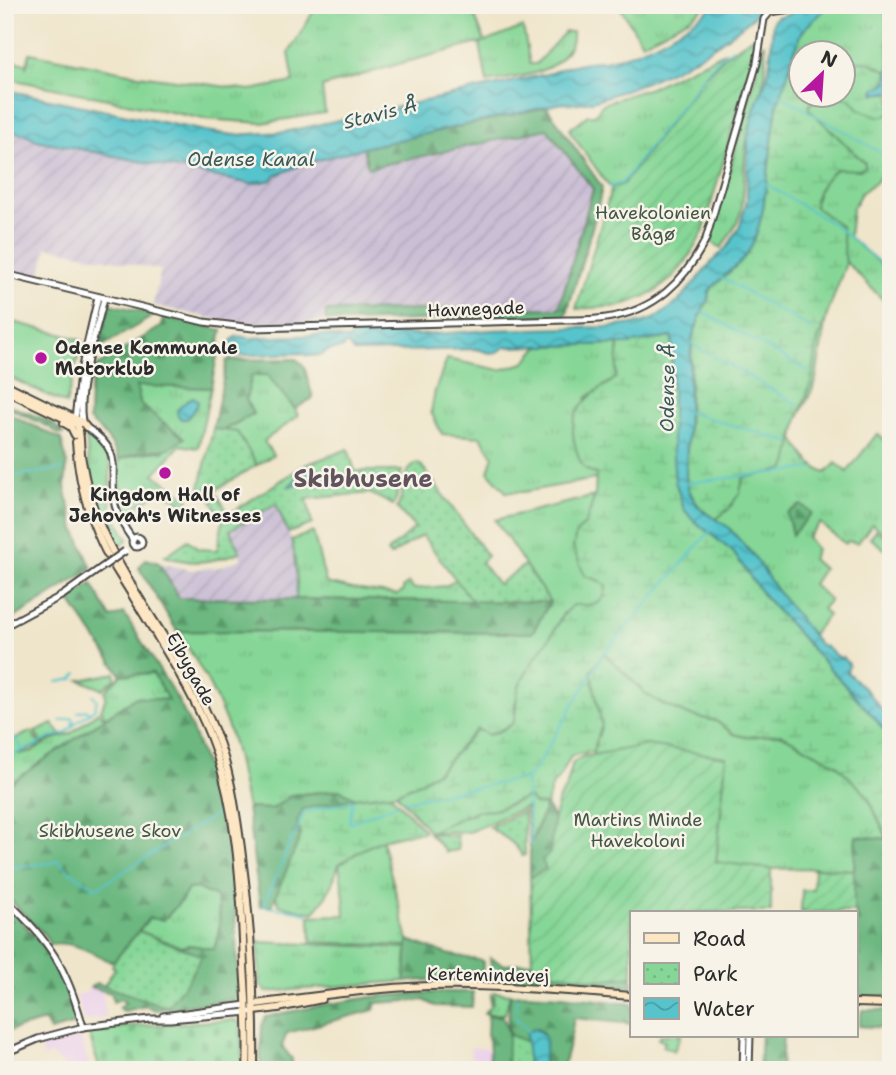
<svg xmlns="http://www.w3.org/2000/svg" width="896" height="1075" font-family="'Shantell Sans',sans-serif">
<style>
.built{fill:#ebd1eb}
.industrial{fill:url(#industrial-furrows)}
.grass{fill:url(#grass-tufts);stroke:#588161;stroke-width:2;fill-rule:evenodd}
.forest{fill:url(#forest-firs);stroke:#4c7256;stroke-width:2}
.wetland{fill:url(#wetland-marsh);stroke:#588161;stroke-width:2}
.cemetery{fill:url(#cemetery-stones);stroke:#588161;stroke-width:2}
.park{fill:url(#park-dots);stroke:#588161;stroke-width:2}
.garden{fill:url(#garden-furrows);stroke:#588161;stroke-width:2}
.pitch{fill:#86d797;stroke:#588161;stroke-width:2}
.water{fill:url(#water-waves);stroke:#41787c;stroke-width:2}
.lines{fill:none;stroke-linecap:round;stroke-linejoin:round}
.stream{stroke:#57c4cc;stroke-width:2}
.tertiary-casing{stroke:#484743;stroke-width:9}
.secondary-casing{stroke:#484743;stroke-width:10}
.tertiary{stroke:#fff;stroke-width:5}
.secondary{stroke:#fce6c4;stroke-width:6}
.tertiary-bridge-casing{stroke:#484743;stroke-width:9;stroke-linecap:butt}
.tertiary-bridge{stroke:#fff;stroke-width:5}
.poi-dot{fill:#b5179e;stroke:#f7f3e8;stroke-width:2.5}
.labels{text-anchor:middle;stroke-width:5;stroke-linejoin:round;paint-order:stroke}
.park-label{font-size:18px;fill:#425646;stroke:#f7f3e8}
.street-label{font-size:18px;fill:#2b2b2b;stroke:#f7f3e8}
.poi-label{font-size:18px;font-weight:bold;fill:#2b2b2b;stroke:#f7f3e8;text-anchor:start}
.water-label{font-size:19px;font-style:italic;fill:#38595b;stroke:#f7f3e8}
.district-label{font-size:24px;font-weight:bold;fill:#61535d;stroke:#f7f3e8}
</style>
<defs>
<pattern id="industrial-furrows" width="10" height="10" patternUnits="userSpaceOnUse" patternTransform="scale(1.75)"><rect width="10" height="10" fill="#cbbfd5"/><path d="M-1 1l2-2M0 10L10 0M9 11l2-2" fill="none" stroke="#aea4b7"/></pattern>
<pattern id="grass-tufts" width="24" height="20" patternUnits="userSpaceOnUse" patternTransform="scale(1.75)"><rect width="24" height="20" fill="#86d797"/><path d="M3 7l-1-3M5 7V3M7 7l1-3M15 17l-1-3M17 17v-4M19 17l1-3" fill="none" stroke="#74b982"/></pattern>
<pattern id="forest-firs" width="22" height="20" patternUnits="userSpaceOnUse" patternTransform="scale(1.75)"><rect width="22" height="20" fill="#6cb880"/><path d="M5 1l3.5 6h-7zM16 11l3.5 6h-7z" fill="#599669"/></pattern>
<pattern id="wetland-marsh" width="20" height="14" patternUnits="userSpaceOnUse" patternTransform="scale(1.75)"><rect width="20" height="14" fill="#86d797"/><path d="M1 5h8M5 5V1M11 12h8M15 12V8" fill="none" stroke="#74b982"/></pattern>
<pattern id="cemetery-stones" width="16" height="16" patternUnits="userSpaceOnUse" patternTransform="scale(1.75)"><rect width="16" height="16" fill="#86d797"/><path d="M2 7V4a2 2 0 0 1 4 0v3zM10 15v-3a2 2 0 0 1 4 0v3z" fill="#74b982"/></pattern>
<pattern id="park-dots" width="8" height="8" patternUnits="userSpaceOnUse" patternTransform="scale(1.75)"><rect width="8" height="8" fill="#86d797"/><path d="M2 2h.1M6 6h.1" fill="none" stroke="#74b982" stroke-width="1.8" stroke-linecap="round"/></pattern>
<pattern id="garden-furrows" width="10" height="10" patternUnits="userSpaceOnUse" patternTransform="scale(1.75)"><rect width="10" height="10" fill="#86d797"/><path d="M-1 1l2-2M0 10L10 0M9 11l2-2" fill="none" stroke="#74b982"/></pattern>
<pattern id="water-waves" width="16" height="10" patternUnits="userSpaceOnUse" patternTransform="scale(1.75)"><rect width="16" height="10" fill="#57c4cc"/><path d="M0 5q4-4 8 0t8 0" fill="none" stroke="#489fa6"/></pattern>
</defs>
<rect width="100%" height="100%" fill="#f7f3e8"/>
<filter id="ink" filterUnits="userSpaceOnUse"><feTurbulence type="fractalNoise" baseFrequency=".0143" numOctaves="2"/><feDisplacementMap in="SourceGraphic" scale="14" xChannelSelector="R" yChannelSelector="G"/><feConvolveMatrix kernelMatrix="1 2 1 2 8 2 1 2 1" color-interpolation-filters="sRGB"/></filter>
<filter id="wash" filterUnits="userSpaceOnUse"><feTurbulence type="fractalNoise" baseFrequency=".00686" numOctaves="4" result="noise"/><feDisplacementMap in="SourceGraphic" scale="28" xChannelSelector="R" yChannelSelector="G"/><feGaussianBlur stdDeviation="1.57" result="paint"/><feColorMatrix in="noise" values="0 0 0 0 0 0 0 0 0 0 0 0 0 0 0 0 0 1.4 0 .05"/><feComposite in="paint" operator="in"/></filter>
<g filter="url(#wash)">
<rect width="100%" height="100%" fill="#efe5ca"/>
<g class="built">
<polygon points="91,987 102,991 106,1017 84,1021 76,995 84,994"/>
<polygon points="77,1034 80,1035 90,1068 69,1070 50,1054 44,1058 39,1045"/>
<polygon points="471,1047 490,1049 488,1066 486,1066 485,1070 472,1070 472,1068 477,1069 478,1064 476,1064 476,1059 470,1058"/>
</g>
<g class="industrial">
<polygon points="547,128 593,189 559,308 327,311 326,320 307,323 260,324 224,321 153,305 161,270 47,247 40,278 5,270 5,130 28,135 36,140 251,184 304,164 363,148 369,168"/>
<polygon points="277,504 293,545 297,581 296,599 179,598 159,563 191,570 220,567 241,559 240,552 230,530"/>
</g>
<g class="grass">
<path d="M317 5H484L487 11 474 14 485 42 523 27 530 64H536L565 32H572C573 42 570 46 565 53 551 76 512 77 487 82L480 44 483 42 402 63 322 87 325 113 262 123 204 119 5 78V59L26 64V68L30 53 139 75 250 90 294 82 289 53Z"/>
<polygon points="619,5 707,5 690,18 642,43"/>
<path d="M830 5H885L891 92V158L877 181 861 193 852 209 849 237 891 273V308L845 261 828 306 815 384 797 421 794 439C801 451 812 469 826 473L836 463 847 472 877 434 891 445V538L872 524 858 543 848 541 845 544 820 523 807 537 816 549 812 559 823 569 813 584 830 600 822 609 828 615 812 635 775 588 754 556 728 527 708 515 685 467 692 339 763 209 785 84 794 50C798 45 797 40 800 34 808 22 820 14 830 5ZM802 52H844V94H802Z"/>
<path d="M765 42C765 53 766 65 765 75 761 97 751 117 747 139 742 164 747 190 740 215 736 227 728 238 721 248L708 239 723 194Z"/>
<polygon points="725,52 623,184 612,187 608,185 571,133 570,129 588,115 595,115 601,106 605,103 650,88"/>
<polygon points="619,344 616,378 586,398 586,470 596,473 596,479 523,492 506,492 488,472 493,456 481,437 442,434 431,412 435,391 447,359 500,370 524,363 539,346"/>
<polygon points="252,375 267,375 295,409 298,416 264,441 273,455 257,465 237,432 224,430 253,414 246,399"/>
<polygon points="135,385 211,388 198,448 180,445 154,474 189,499 186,505 162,491 130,510 126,516 120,497 119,460 141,453 164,451 141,405"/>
<path d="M89 434C123 451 104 482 112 509 115 520 122 530 128 539L116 550C95 510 90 480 86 436Z"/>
<path d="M595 496 585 525 576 533 600 581 606 586C606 608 590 605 573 605L562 615 515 703V720L512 725 489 735 483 732 473 733 440 770 419 783 396 793 355 798 340 790 292 795 272 809 247 808C241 783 238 757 230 733 217 696 199 663 177 631L532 633 550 602 495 520Z"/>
<polygon points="313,532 326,583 353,589 397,595 403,591 403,587 409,583 414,589 446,586 472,569 478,581 527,594 521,602 296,599 297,581 293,545 291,540"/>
<polygon points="604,652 646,694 663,704 689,715 716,721 734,734 746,737 781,734 836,764 867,795 887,838 891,836 891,954 888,839 856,836 854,870 814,868 771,869 716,863 726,757 604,754 593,756 591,672"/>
<polygon points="115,673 115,679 102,689 80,680"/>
<polygon points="153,673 169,701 136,697 106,717 101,710 106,697 105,691 121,675"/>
<polygon points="98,712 105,718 5,787 5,761 13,757 6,760 5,741 18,738 31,731 40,745 18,754 31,752 51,740 70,734"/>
<polygon points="53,724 62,736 51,739 42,744 35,732"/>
<polygon points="528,797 535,804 546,805 530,846 526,807 469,832 430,832 475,811 494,810"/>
<polygon points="382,840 408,940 408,946 311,942 310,916 345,915 344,897 339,865 363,849"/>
<path d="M196 888 216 896C221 917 221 928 214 949L190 945 181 947 139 931 149 918 181 901 188 889Z"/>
<polygon points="258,942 407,948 405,981 266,992 260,984"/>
<polygon points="494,992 510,994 505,1014 486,1014 487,1012 483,1014 490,1006 491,993 493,1004"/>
<polygon points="660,1035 681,1035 674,1051 663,1046 665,1042 658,1039"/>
</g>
<g class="forest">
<polygon points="547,107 602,187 597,211 566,316 344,322 326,320 326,311 559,308 593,189 547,129 368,168 363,148"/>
<polygon points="110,304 155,315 99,348"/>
<path d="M163 317 222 330 211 388 136 386 141 405 184 438C165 454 163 448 141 452 134 454 126 457 119 460 113 443 103 432 89 420L90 391 96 367 162 326Z"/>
<polygon points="296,359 304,366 313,398 295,409 267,375 252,375 246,399 253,414 224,430 213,429 227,360"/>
<path d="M5 402C24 415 50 416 63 434H59L49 427 5 406Z"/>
<polygon points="5,412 61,439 67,462 65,487 75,529 92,569 14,618 5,607"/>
<polygon points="801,505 812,513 792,535 787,513"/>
<polygon points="146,559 159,563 179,598 550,602 532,633 177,631 139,568"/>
<path d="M92 584 111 618 124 613 179 702 190 725 224 812 234 888 239 999 156 1010 146 1006 124 1011 119 1008 125 1003 121 999 113 1002 111 993 91 987 96 983 167 1007 201 957 182 949 181 947 190 945 214 949C222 929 221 917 216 897L196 888 188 889 181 901 164 920 149 918 114 961H110C91 953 71 939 50 945L44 934 5 895V787L136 697 168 700 153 673 121 675 68 598Z"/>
<polygon points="341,790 355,798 303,809 301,835 272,906 260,906 247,808 272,809 292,795"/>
<polygon points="546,805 554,818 550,853 546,869 530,878 530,846"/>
<polygon points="856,836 888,839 891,997 856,996 856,912 854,912 854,870"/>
<path d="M5 905C46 944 62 969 78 1023L50 1031 45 1021 5 1032Z"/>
<polygon points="408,940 447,954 483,961 482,978 405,981"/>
<polygon points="490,958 505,965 532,962 532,969 597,980 632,976 632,987 492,979"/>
<polygon points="444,992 473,992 472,1007 435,1006 424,1000 376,1003 374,1010 287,1033 282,1046 292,1059 292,1070 260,1070 262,1025 266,1017 318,1006 371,997"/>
<polygon points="526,994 561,996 632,1004 632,1024 574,1018 570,1040 562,1070 542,1070 545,1054 542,1032 538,1029 533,1029 526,1034 527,1042 510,1035 508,1026 510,995"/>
<polygon points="862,1010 891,1010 891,1043 889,1043 887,1028 859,1026"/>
<path d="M488 1016H502C512 1029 508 1054 507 1070H485L486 1066H488L490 1049 487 1036Z"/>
<polygon points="761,1035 783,1035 781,1070 759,1070"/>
</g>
<g class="wetland">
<path d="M791 61H801L802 94 831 95 822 96 809 105V109L865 163V167L860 170 836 169C825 178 814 193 815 207L841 226 846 263 818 340 812 379 797 422 788 464 783 470 743 478 740 492 729 509 716 519C698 510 689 496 686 477L692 339 703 309 708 301 709 291 742 260 753 242 763 209 777 105 785 84Z"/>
<polygon points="844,61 866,61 888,71 885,93 891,92 891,113 881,117 860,110 851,99 838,95 844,94"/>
<path d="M672 337 671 366 675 481 684 509 692 519 733 552 764 596 873 716 891 739V836L888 839 867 795 836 764 781 734 746 737 734 734 716 721 689 715 663 704 646 694 604 653 591 672 602 725 593 751 571 756 559 778 553 784 546 805 535 804 528 797 494 810 475 811 430 832 396 793 419 783 440 770 477 729 489 735C496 732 508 729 513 723 517 717 515 695 519 686 529 663 545 647 557 626 563 616 564 613 573 605 590 605 606 608 606 586L600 581 585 576 573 548 576 533 585 525 595 496 596 474C581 468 581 465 576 449 564 411 588 397 616 378L619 344Z"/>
<polygon points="390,794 425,831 424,832 411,833 382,840 363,849 339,864 332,884 325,898 313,913 279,905 276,896 301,835 297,822 303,809 355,798"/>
</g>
<polygon class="cemetery" points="235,1020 241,1024 242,1070 100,1070 88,1031 133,1026"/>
<g class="park">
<polygon points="213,429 237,432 257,465 204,497 199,492"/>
<path d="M348 449 355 471H402C398 483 400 495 393 505L370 493 307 499 312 524 288 533 276 504 230 530 240 552C213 562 193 566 165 556L188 540 198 549 217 550 223 521 211 499 217 495 229 514 305 465Z"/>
<path d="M417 463 422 466 487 556 481 562 498 584 525 565 550 602 472 601 422 535 390 556 387 552 415 528 397 508C408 489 395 479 417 463Z"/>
<path d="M524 811 525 855 522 856C515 841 501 836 489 827Z"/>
<polygon points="429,833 457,836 458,850 446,852"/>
<polygon points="139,931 202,956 188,980 167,1007 104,986 115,968 112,966 114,961"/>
<polygon points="510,1035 527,1042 528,1070 507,1070 508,1039"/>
</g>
<g class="garden">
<polygon points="751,38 757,39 749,72 703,232 685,263 673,277 655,292 621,306 576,309 612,187 623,184 704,77 724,57"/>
<polygon points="647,745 726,757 716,862 771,869 771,912 632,912 632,976 597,980 532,969 530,878 546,869 542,860 550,853 554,818 559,798 566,788 573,762 582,757"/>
<polygon points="814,868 854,870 854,912 801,912 802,890 813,890"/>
</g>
<g class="pitch">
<polygon points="5,320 65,335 82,341 66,404 5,375"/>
<polygon points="876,530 891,541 886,550 870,538"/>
</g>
<g class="water">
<path d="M715 5H767C720 46 684 69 625 90 604 98 585 105 562 103L363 148 304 164 276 175 272 180 251 184 36 140 28 135 5 130V90L205 131 234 135 285 132 551 73C562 68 571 65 582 63 590 61 597 62 604 61 642 54 685 29 715 5Z"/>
<path d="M805 5H830L807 26 799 37 798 44 794 52 785 84 777 105 763 209C759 227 754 247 742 260 732 271 719 280 709 291L708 301 703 309 692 339 689 375 686 477 689 492 697 505 704 512 728 527 754 556 775 588 819 644 828 648 836 656H838L840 659 842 657 849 664 847 672 867 691 891 721V739L873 716 764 596 733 552 692 519 684 509 675 481 672 444V337L628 344 505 347C494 356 489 353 477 349L354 352 348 345H344L343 348 326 351 322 355 308 356 302 353 229 356 230 342 237 336 250 338 325 335 348 340 351 336 369 333 421 335 491 330 611 327 641 323 654 319 663 313 678 302 712 262 728 246 740 226 747 200 748 135 755 107 767 78 770 61 773 21 777 17 795 12Z"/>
<polygon points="891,67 891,92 875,94 874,90 886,83 889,68"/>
<polygon points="194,397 198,402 196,407 187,419 182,419 178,416 177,410 189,399"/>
<path d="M313 468C318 468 321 470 321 475L318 480 289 486 301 474Z"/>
<path d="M533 1029C554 1032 543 1057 542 1070H528V1067L526 1034 528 1032Z"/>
</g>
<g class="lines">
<g class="stream">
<polyline points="780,95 885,155"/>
<polyline points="766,184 836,226 891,272"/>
<polyline points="609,187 622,183 709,69 723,55 733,48"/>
<polyline points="722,278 812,329"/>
<polyline points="701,311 810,372"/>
<polyline points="690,343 799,405"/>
<polyline points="687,412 790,442"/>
<polyline points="5,475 20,475 63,469"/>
<polyline points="686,483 813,468"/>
<polyline points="57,682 73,679 78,673"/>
<polyline points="78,712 86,710 90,712"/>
<polyline points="60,721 73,718 74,722 72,724"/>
<polyline points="78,721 91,712 95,708 97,700 93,695"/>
<polyline points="5,742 16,738 22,749"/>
<polyline points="41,743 51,737 66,733 77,722"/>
<polyline points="5,758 39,744"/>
<polyline points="526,780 531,845"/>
<polyline points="405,801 526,778 535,769 603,655 711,530"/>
<path d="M5 868 52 863 58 860C67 872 84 880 97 888L217 814H222"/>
<polyline points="308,915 300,911 267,907 264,904 292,839 296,833 304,812 353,801 349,823 397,804"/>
<polyline points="516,1011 517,998"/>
<path d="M515 1015C516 1021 525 1024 528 1032"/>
</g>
</g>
</g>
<g filter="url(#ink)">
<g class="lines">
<g class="tertiary-casing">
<g id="tertiary">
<path d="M5 274 204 322 253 328 567 320C580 320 594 320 606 318 655 311 685 281 706 239L757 63 764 19 770 12 792 9 798 5"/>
<polyline points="75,419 80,375 98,297"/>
<path d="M82 422C76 386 96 335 104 298"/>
<path d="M86 427C126 453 108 469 115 505 118 518 125 529 133 540"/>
<circle cx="137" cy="542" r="5"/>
<polyline points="5,626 63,595 101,568"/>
<path d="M5 899C50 941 67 968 83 1027"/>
<polyline points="163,1016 246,1005"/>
<polyline points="5,1053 38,1039 83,1027 150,1019 170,1019 249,1012"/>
<polyline points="743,1070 744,1035"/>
<polyline points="749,1070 750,1035"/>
</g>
</g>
<g class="secondary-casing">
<g id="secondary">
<polyline points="5,384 82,422 86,427"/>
<polyline points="5,390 78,425"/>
<path d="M75 419C82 432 79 447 82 461 86 484 93 510 103 532 133 597 181 654 210 720 229 761 235 804 241 848 251 922 255 996 254 1070"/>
<polyline points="64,423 71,427 75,435"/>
<path d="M76 442C78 478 87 512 102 544 110 562 122 578 132 595 157 637 185 679 205 724 237 797 241 885 244 964 246 999 249 1034 247 1070"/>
<polyline points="856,1003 891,1004"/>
<path d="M254 1004C312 997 370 988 429 986 497 984 564 991 632 996"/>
<polyline points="255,1011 278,1008 322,999"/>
</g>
</g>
<use href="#tertiary" class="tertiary"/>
<use href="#secondary" class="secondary"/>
<g class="tertiary-bridge-casing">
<polyline id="tertiary-bridge" points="101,568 125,551"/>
</g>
<use href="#tertiary-bridge" class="tertiary-bridge"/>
</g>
</g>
<g class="poi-dot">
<circle cx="41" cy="358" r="7"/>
<circle cx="165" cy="473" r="7"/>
</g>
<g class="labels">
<g class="park-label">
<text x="653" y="219">Havekolonien<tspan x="653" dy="21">Bågø</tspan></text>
<text x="638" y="826">Martins Minde<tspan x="638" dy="21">Havekoloni</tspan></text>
<text x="110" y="837">Skibhusene Skov</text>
</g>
<g class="street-label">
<text transform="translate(476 309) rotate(-2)" y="6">Havnegade</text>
<text transform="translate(191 669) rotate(61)" y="6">Ejbygade</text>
<text transform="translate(488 975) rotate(1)" y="6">Kertemindevej</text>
</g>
<g class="poi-label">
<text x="55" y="354">Odense Kommunale<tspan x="55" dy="21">Motorklub</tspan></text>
<text x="165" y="501" text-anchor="middle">Kingdom Hall of<tspan x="165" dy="21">Jehovah's Witnesses</tspan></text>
</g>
<g class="water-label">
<text transform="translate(380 113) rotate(-14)" y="7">Stavis Å</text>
<text x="251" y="166">Odense Kanal</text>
<text transform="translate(667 388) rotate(-89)" y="7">Odense Å</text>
</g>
<g class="district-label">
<text x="363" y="487">Skibhusene</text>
</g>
</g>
<rect width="896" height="1075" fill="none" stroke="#f7f3e8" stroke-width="28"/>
<rect x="630" y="911" width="228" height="126" fill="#f7f3e8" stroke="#a5a39c" stroke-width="2"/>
<rect x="644" y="933" width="35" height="10" fill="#fce6c4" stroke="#a5a39c" stroke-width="2"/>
<text x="693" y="946" font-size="21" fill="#2b2b2b">Road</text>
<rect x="644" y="963" width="35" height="21" fill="url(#park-dots)" stroke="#a5a39c" stroke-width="2"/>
<text x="693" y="981" font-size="21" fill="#2b2b2b">Park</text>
<rect x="644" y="998" width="35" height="21" fill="url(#water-waves)" stroke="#a5a39c" stroke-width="2"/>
<text x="693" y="1016" font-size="21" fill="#2b2b2b">Water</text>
<g transform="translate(822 74) rotate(25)"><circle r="33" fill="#f7f3e8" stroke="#a5a39c" stroke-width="2"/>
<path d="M0-5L12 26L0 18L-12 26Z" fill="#b5179e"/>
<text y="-10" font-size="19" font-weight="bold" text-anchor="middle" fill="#2b2b2b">N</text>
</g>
</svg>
